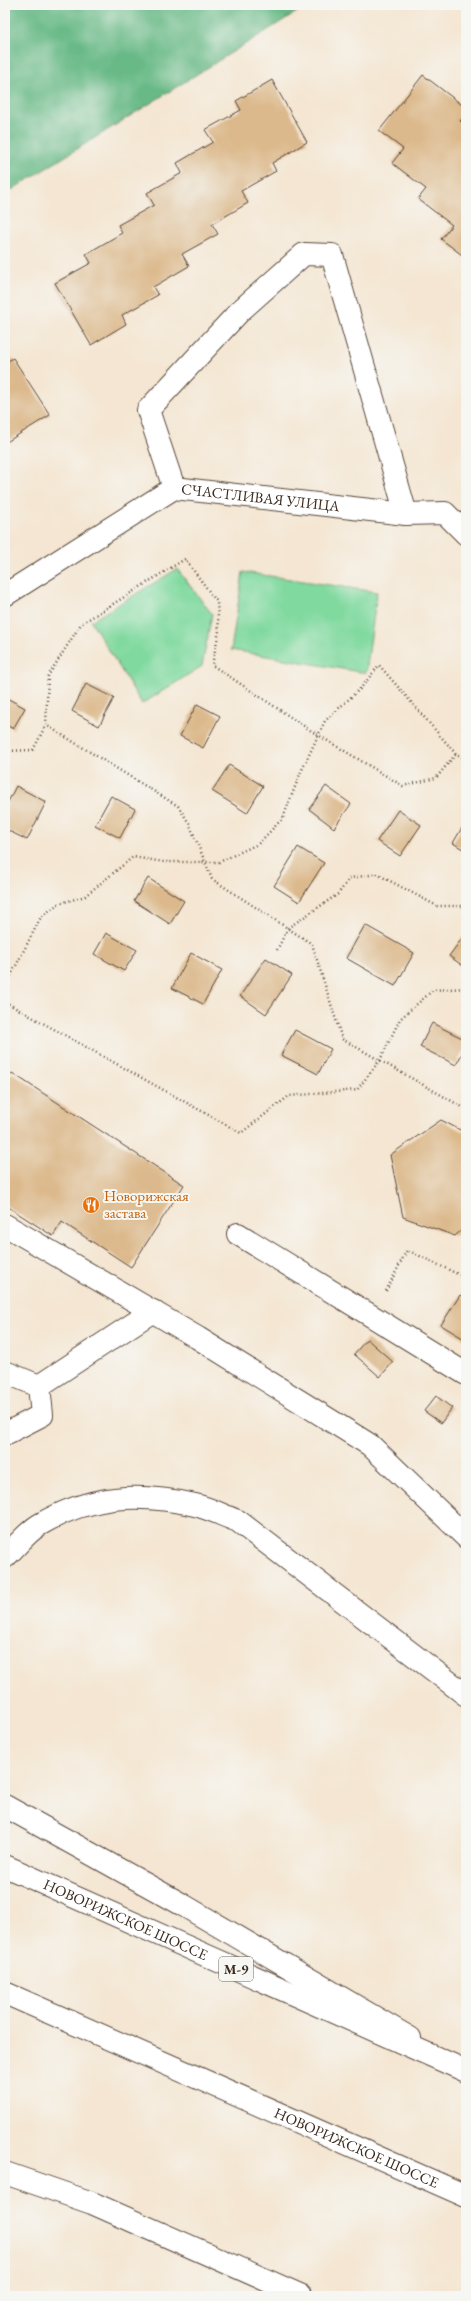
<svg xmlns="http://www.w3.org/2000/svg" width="471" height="2301" font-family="'EB Garamond',serif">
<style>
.green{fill:#80d99f;stroke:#5e825e}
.forest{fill:#68b986;stroke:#527252}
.building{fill:#dcb98c}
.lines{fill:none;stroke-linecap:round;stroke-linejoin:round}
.minor-casing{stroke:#574639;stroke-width:24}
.highway-casing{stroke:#574639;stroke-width:24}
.path{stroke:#574639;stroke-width:2.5;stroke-dasharray:1 3;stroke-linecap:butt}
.minor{stroke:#fff;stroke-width:22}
.highway{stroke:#fff;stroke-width:22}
.labels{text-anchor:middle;stroke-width:4;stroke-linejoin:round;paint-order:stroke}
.shield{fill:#f6f6f2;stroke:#73675e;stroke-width:1}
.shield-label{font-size:14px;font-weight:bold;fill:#3b2a1e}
.street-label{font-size:15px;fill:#3b2a1e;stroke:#f6f6f2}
.food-label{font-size:15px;fill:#c56008;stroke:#f6f6f2;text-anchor:start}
</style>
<rect width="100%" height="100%" fill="#f6f6f2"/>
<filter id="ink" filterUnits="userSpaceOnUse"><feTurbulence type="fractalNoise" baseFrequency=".025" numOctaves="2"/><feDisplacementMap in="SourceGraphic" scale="8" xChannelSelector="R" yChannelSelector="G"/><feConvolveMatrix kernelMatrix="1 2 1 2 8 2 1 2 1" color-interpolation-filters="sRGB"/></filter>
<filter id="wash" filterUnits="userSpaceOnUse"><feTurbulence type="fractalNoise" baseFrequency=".012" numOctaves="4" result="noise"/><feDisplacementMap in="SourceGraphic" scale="16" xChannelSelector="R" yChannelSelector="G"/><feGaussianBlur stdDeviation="0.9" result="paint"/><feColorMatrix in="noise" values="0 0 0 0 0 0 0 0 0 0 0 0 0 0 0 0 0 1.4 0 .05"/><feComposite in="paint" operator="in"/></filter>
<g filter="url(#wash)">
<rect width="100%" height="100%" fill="#f4e6d2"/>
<g class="green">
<polygon points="177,569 212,614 202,666 142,704 91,621"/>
<polygon points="243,572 377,592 366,673 231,650"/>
</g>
<polygon class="forest" points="5,5 308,5 5,194"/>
<g id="blocks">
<g class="building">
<polygon points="423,75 466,108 466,113 460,121 466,125 466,258 441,239 452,225 418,199 426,189 392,163 403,149 379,131"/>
<polygon points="272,80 307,142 272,163 276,171 241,191 248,203 212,224 218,234 182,254 189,266 153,287 158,295 122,315 126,324 91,345 55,283 91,263 86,254 122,233 118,225 154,205 147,193 182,173 177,163 213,142 205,130 241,110 236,101"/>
<polygon points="13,358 50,415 5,443 5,363"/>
<polygon points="86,684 114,698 99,726 72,711"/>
<polygon points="5,697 25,708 13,729 5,724"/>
<polygon points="197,704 220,716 203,748 180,736"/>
<polygon points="229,765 263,786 247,813 212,791"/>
<polygon points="16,786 46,802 27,840 5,829 5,808"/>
<polygon points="326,786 351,804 334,828 309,809"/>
<polygon points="111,796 135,809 120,838 95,825"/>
<polygon points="398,810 421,825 400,856 377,841"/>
<polygon points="466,821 466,851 453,843"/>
<polygon points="298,847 324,863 299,902 274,886"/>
<polygon points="148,878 184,901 170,924 134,901"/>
<polygon points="365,925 414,953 395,986 346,958"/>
<polygon points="106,933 137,950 124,971 94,954"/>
<polygon points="466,933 466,968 449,956"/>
<polygon points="191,953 222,970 203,1004 172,988"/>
<polygon points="266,958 292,975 266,1014 240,996"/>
<polygon points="432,1023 466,1040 466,1046 456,1065 420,1047"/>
<polygon points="295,1030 331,1049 318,1074 281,1055"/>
<polygon points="12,1073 184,1185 131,1267 62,1222 53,1236 5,1205 5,1083"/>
<polygon points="441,1120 466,1133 466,1226 455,1236 403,1217 390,1155"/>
<polygon points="460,1295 466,1299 466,1340 441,1325"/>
<polygon points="367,1339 393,1362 380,1377 354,1354"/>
<polygon points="436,1396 452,1408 441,1423 424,1411"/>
</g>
</g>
</g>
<g filter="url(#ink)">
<use href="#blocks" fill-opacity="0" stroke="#574639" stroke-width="1"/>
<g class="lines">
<g class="minor-casing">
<g id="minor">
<polyline points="174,488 148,410 240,311 304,254 332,255 406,514"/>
<path id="s1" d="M5 595 174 488 406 514 445 513 466 534"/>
<polyline points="5,1225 198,1338 370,1445 466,1537"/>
<polyline points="238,1234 466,1374"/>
<polyline points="5,1372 39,1386 153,1311"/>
<polyline points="5,1434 42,1415 39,1386"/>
<path d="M5 1557C16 1547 26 1533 39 1525 89 1495 139 1492 195 1505 209 1508 224 1516 238 1521L466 1695"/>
<polyline points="5,1806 183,1905 410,2038"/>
<polyline points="5,2173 92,2203 302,2296"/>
</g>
</g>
<g class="highway-casing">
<g id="highway">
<path id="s2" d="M5 1866 466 2071"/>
<path id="s3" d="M5 1993 466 2196"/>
</g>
</g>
<g class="path">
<polyline points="5,751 33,750 46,725"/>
<polyline points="466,759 456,754 436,778 403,786 313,732 212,665 219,631 217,602 185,559 81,624 48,676 46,725 178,806 189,823 212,879 312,944 342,1039 466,1109"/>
<polyline points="277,950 288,928 338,894 350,878 377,874 437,906 466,906"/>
<polyline points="5,987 41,917 58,904 85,896 133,857 164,862 219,862 258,844 283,818 300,774 325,721 361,688 379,665 456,754"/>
<polyline points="5,1002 241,1133 289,1096 357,1090 380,1060 400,1019 433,990 466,988"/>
<polyline points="386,1291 407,1250 466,1278"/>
</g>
<use href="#minor" class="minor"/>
<use href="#highway" class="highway"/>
</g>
</g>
<defs>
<g id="restaurant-disc" transform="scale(0.9)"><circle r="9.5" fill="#e8710a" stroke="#f6f6f2"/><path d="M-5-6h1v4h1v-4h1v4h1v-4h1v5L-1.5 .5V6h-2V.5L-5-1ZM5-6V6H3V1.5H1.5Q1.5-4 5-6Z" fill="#fff"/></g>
</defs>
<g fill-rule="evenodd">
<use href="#restaurant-disc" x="91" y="1205"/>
</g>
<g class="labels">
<rect class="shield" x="219" y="1957" width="34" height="24" rx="3"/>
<g class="shield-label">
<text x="236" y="1974">М-9</text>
</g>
<g class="street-label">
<text dy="5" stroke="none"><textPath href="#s1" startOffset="287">СЧАСТЛИВАЯ УЛИЦА</textPath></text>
<text dy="5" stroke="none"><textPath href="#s2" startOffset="132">НОВОРИЖСКОЕ ШОССЕ</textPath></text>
<text dy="5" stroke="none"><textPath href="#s3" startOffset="384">НОВОРИЖСКОЕ ШОССЕ</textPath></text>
</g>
<g class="food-label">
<text x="104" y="1201">Новорижская<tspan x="104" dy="17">застава</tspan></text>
</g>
</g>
<rect width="471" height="2301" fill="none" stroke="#f6f6f2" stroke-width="20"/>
</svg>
